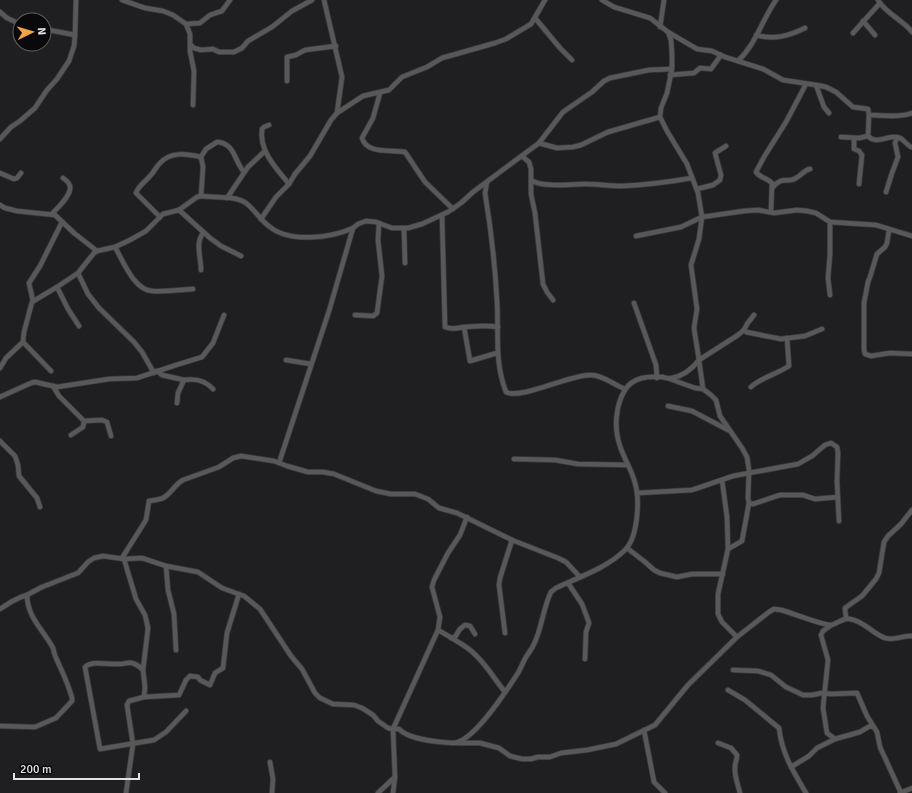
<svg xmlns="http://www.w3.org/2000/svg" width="912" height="793" font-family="Signika,sans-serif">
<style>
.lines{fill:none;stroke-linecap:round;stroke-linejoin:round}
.minor-casing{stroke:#3a393c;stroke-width:6}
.minor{stroke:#575857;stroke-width:4.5}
</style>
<rect width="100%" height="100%" fill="#1f1e21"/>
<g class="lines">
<g class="minor-casing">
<g id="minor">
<polyline points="122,0 145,8 163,11 173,15 186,24 190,34 190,51 194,71 193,105"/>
<polyline points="324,0 342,77 337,113"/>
<path d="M878 0C885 13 903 20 912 32"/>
<polyline points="0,12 7,18 20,24"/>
<polyline points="535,18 560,48 572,60"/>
<polyline points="863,21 875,35"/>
<polyline points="186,24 200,23 210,15 222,11 230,0"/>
<polyline points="660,27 664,0"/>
<polyline points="44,29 75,35"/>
<path d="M668 32 697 49 712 51 725 57 763 69 783 80 816 85 826 87 836 92 853 107 868 109 869 115C882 115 899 118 912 113"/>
<polyline points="853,33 880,3"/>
<path d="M756 35C774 40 789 36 805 28"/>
<polyline points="191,45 194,48 201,50 213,49 219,52 234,52 242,48 248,41 272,27 292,11 312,0"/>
<path d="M738 61C756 44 762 20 776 0"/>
<polyline points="670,75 694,73 700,68 711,69 721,55"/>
<polyline points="287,81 287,57 296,55 305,50 336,46"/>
<polyline points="816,85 824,107 829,113"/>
<path d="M380 93 373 118 362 138C367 155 392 149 405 152L425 182 453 209"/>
<path d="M869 115 868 136C877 146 890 133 900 138 904 140 907 145 911 147"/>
<path d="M269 125 264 127 262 129C259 151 276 168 289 184"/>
<polyline points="841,137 859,138 868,136"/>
<polyline points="854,138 854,149 859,151 862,155 859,184"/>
<polyline points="0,139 11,127 20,121 35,108 47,90 57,79 69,61 74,46 75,35 76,0"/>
<polyline points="539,143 557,148 573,147 581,145 608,132 660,117"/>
<polyline points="523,157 529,162 531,169 531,194 535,213 543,284 547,292 553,300"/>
<polyline points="0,173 14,179 17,178 21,173"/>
<path d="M531 180C542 188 571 184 585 184 597 184 610 186 622 186 645 185 669 182 692 178"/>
<path d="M487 182 485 193C491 229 495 265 497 301 499 333 494 361 506 392 521 400 571 374 591 375 603 375 614 385 625 389"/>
<path d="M773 187C783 175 788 184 796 178 802 175 804 170 810 169"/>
<polyline points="697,189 713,185 720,180 721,175 715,153 726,146"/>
<polyline points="886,192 892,173 898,157 895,143 897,138"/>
<path d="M201 196 203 167 201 157 206 149 217 142C235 143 234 161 244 172"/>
<polyline points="227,198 248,167 265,151"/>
<polyline points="0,205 5,208 17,211 55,215 74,233 97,251"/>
<polyline points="179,210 210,238 221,246 241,256"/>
<path d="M771 212 772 183C767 178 760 178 756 172L764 157 786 122 806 84"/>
<path d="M52 214C58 207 72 195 70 186 69 183 66 180 63 178"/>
<path d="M442 215 445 327C453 330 457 328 465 327 476 326 487 325 498 327"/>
<path d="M160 217 136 193C138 186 146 181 150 176 154 172 156 167 160 163 171 151 187 154 201 157"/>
<polyline points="261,219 276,197 289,184 295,174 310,156 331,120 337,113 363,96 389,90 402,77 427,67 442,58 495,43 506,39 531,24 545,0"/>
<polyline points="830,222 830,254 828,278 830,295"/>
<polyline points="404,229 405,263"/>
<polyline points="889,230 887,243 885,247 877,254 870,277 868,282 864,303 864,350 865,354 871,356 890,353 912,354"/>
<polyline points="636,236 681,227 702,217 744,211 758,210 774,213 797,210 807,211 816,213 830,222 876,225 912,236"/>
<path d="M115 247C123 261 134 290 152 291 166 292 180 290 193 289"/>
<path d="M201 270C201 257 195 244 203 233"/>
<polyline points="78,273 88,294 99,308 134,342 142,352 154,373"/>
<polyline points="57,287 68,309 79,326"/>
<polyline points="33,301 29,283 40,266 62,222"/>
<polyline points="634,303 656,365 657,378"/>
<polyline points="355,315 373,316 377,313 382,276 378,240 379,223"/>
<polyline points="754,315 747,324 744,330 746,332 781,339 805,336 822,329"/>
<polyline points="464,327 470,361 497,353"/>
<polyline points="286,360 311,364"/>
<polyline points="0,368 6,358 23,342"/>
<path d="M51 371 23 342 24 332 32 302 57 287 78 273 94 253 97 251 115 247 130 240 146 231 163 214 179 210 197 197 201 196C215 198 233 195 246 203 255 210 261 221 270 227 290 243 331 238 353 228"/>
<polyline points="157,371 162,375 184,380"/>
<polyline points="670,379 695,388 703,389 711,395 716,400 720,416 742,448 747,457 749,470 748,498 749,503 753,504 780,495 803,495 815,499 838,497"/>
<polyline points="53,386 59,396 84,421 102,420 107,422 111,436"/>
<path d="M751 387C760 378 777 374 789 366L787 338"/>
<polyline points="703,389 699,360 738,335 744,330"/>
<polyline points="0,397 31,383 35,382 57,387 109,379 137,378 173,366 202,357 213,343 224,315"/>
<path d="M177 403 178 393 184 380C196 378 205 380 213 389"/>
<polyline points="668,406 692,411 728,430"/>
<polyline points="71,435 83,427 84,421"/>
<polyline points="0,441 15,456 18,465 19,476 37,498 40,507"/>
<polyline points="514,459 555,460 578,464 628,465"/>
<polyline points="279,463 329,311 353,228 358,224 366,221 376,222 392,228 408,228 422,224 448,212 461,203 473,192 539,143 563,112 592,92 604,81 610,78 649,70 672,69"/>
<polyline points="722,480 727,517 728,549 718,594 718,614 722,622 737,637"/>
<polyline points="637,493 692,490 733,476 798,464 812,456 825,445 831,443 837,447 838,453 837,481 839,521"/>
<polyline points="627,548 645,562 654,570 660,573 677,577 692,574 723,574"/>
<polyline points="728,549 742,541 749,503"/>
<path d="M122 558 146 520 149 501C153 500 159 500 163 498 171 494 175 484 183 480L219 467 233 458 241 456 274 461 287 466 308 472H323L334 474 376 491 391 494H415L428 499 439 508 457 513 512 540 558 558 566 562 580 577"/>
<polyline points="124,559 136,599 145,615 148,628 143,670 145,687 144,697 129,701 127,705 133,744 126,793"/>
<polyline points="166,566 168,590 174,614 176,650"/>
<polyline points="568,583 582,604 588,620 589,623 586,632 585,659"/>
<polyline points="0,609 11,602 21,597 27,595 42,587 78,573 88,562 94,558 103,556 124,559 142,558 166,566 198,572 222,588 244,596 260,609 291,656 302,669 315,693 320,698 333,704 354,705 362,708 373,715 378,721 388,728 393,729 438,630 440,617 432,587 434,580 448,553 460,535 467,517"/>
<polyline points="846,618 845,608 862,596 876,579 879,573 884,542 888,536 901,524 912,510"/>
<polyline points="830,626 823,631 821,635 828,660 823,708 827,733 835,739"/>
<path d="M438 630C447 635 455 640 463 645 481 656 492 676 505 692"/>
<polyline points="505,633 499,585 500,578 512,540"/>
<polyline points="451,638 455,637 460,629 465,625 470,626 475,634"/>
<path d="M143 670C140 667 137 664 132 663 128 662 124 664 120 664 109 665 93 660 85 667L100 749 154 740 166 732 186 711"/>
<polyline points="733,670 758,671 771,675 786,687 803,695 812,695 822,693 831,694 857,693 867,716 877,732 880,747 901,793"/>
<path d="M728 690 745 700 779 728C782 754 793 771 806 793"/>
<polyline points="144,697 179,695 186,680 190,676 198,677 200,680 210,685 215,673 223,668 227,633 239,594"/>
<path d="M0 726 35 727 56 718 72 701V698C68 683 63 674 57 660 55 657 54 652 53 648 44 631 27 617 27 595"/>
<polyline points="644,730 654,782 665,793"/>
<path d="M458 743H480L499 748 510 756 522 759H531L538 757H550L561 753 587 750 616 744 655 725 688 685 737 637 769 612 774 609 781 610C789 612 825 626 831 625 837 624 844 617 850 619 864 621 873 634 885 638 895 641 903 635 912 636"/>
<path d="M718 743 731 748 737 755C737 760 735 762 735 767 734 775 738 785 740 793"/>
<polyline points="270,762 273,779 272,793"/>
<polyline points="791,767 809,756 817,748 835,739 860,732 870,726 873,727"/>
<polyline points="378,793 395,777"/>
<path d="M393 793 395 777 393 729H399C409 740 438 742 453 743 473 743 507 690 518 673 521 668 523 662 526 657 529 652 532 649 534 644 542 628 543 608 551 592L556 588C579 577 607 568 625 550 638 537 640 500 635 483 632 470 624 459 620 446 614 429 615 406 625 390 633 377 648 376 663 377 666 378 668 379 672 378 683 376 692 369 699 360L694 328 697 309 691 265 699 239 702 217 698 193 687 164 667 131 660 117 661 108 667 93 672 69V54L671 40 668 32 650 18 614 7 602 0"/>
<polyline points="900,793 912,788"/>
</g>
</g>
<use href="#minor" class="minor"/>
</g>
<g transform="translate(32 32) rotate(85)"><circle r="19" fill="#09080a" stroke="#605f61"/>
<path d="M0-3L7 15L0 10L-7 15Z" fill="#f3a442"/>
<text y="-6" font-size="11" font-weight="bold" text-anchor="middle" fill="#e2e2e4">N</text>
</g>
<path d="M14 773v6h125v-6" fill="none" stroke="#e2e2e4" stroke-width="2"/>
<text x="20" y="773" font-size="12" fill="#e2e2e4" stroke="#09080a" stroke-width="3" paint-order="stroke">200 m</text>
</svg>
